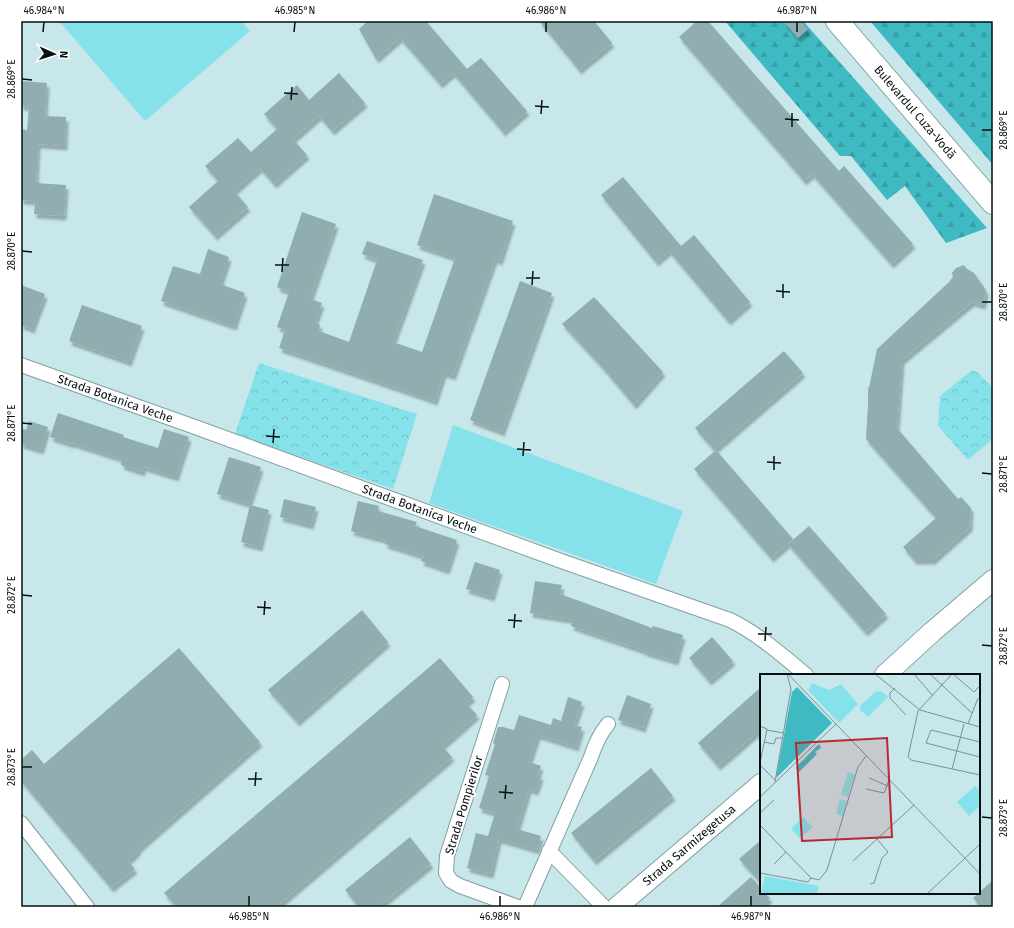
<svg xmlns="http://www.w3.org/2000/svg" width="1014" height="928" font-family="'Fira Sans',sans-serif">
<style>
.forest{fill:url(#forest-firs)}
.park{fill:url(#park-crowns)}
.garden{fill:#86e2ea}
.building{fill:#90adb0;filter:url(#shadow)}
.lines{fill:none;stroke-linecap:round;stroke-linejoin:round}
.minor-casing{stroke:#82a0a2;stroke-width:16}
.secondary-casing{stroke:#82a0a2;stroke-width:22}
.primary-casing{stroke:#82a0a2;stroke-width:24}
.minor{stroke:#fff;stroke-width:14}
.secondary{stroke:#fff;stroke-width:20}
.primary{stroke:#fff;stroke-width:22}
.ticks{fill:none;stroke:#061011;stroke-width:1.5}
.labels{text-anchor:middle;stroke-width:4;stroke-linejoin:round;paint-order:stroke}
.street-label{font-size:12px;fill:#061011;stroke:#fff}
.inset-road{fill:none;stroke:#7a9193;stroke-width:1}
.view{fill:#b92833;fill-opacity:0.15;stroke:#b92833;stroke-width:2}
.inset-edge{fill:none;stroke:#061011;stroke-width:2}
.neatline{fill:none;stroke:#061011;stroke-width:1.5}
.ticks-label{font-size:10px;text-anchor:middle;fill:#061011}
</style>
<defs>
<pattern id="forest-firs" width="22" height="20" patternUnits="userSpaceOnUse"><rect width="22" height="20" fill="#3fb9c2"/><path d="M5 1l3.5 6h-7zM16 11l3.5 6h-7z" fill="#369ea6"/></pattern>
<pattern id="park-crowns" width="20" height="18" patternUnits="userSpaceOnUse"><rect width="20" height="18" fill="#86e2ea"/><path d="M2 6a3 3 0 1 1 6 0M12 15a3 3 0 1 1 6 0" fill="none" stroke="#72c1c8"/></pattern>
<filter id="shadow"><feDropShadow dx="2.5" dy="4.5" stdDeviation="1" flood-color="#0004"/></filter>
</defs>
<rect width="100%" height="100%" fill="#c8e7ea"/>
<g class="forest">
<polygon points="725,21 803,21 987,228 946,243 905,186 887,200 851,156 840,156"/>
<polygon points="870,21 993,21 993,165"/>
</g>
<g class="park">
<polygon points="259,363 417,414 393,489 235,434"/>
<polygon points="972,370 978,373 993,388 993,439 968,460 938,426 940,396"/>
</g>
<g class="garden">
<polygon points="59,21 241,21 250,31 145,121"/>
<polygon points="453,425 683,511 656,584 429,503"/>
</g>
<g class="building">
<polygon points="368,21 426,21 467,69 481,58 527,111 503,132 453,73 440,84 400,38 376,59 359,29"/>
<polygon points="539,21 594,21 612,43 579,70"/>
<polygon points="697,21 708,21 839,171 844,166 913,244 891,264 812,174 804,181 679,37"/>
<polygon points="783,21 800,21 808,29 798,38"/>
<polygon points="339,73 365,103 332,131 319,116 293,139 307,155 274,184 260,168 234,191 248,207 215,236 189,207 218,181 205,166 238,138 251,152 277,129 264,114 297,85 309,100"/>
<polygon points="21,81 47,83 45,116 66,117 65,146 38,144 36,183 66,185 64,216 34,214 35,201 21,200 21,129 27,130 29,107 21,106"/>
<polygon points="623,177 681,246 694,235 750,302 728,321 669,251 656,262 601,195"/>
<polygon points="434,194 513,221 500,261 495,259 453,376 444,373 435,401 279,348 285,330 277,327 289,292 277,287 302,212 336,224 310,299 322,303 315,322 320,325 319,331 349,342 377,260 362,254 367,241 423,260 393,342 422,352 455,258 417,245"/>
<polygon points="208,249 229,257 220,284 245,293 234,326 161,301 173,266 200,274"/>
<polygon points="964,265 967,269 974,273 985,289 986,292 983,305 972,302 902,360 897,428 958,499 961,497 971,508 970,527 933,560 914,560 903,547 936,518 866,439 868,404 868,387 869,388 877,349 948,283 953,277 952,273 956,268"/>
<polygon points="520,281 552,293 502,432 470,420"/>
<polygon points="21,285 45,294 32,329 21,325"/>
<polygon points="594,297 663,372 634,405 602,367 562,324"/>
<polygon points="82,305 142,326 129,362 69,341"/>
<polygon points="784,351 803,373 714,450 695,428"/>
<polygon points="58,413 124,435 123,437 158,448 164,429 189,437 176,477 144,467 142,472 121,465 122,459 72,443 72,444 50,437"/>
<polygon points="29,421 48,427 41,450 21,444 21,428 26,430"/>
<polygon points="716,450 793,539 771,558 694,469"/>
<polygon points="229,457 261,467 249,504 217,494"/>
<polygon points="284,499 316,507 311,525 280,517"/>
<polygon points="358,501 379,506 378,511 417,522 415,526 457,540 447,570 421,561 423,556 385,544 386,540 351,531"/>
<polygon points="250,505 269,510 260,547 241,542"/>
<polygon points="809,526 886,614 865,632 788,544"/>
<polygon points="475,562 500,570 492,597 466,589"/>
<polygon points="535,581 562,585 560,594 607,611 652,628 653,626 683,635 676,661 645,652 645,651 571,626 573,620 530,613"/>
<polygon points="362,610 388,642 297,722 268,690"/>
<polygon points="712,637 733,661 709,681 689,658"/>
<polygon points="179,648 260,742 138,849 139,850 128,861 135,869 111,888 21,781 21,760 32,750 44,764"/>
<polygon points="440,658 473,697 466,703 477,715 442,746 452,757 276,907 177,907 164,893"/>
<polygon points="761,687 761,729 718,766 698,743"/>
<polygon points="627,695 651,704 643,728 618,720"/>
<polygon points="568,697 582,702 574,725 582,727 576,747 538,735 529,762 541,766 538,774 541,776 536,791 529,789 517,829 541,836 537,850 499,839 491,874 467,868 476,833 488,836 495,813 479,808 489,776 485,775 495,744 493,743 498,727 503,727 514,730 519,715 551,725 553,718 561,721"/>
<polygon points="651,768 673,796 594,861 571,833"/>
<polygon points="410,837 431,864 378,907 359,907 345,890"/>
<polygon points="761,840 761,883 739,859"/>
<polygon points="751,877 761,888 761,893 765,893 770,898 760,907 717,907"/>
<polygon points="993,880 993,907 981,907 973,898"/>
</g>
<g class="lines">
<g class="minor-casing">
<g id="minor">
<path id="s1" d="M21 365 195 427 564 562 730 620C757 633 783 656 806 675"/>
<polyline points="502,684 447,856 446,873 451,881 460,886 518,907"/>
<polyline points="21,823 87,907"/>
<polyline points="549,851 604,907"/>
<path d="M525 907 591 757C595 744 600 734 608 724"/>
</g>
</g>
<g class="secondary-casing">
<g id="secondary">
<polyline points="885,675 932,632 993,580"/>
<path id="s2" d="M617 907 761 784"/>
</g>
</g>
<g class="primary-casing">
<g id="primary">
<path id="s3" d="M837 21 993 203"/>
</g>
</g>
<use href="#minor" class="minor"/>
<use href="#secondary" class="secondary"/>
<use href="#primary" class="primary"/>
</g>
<path class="ticks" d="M43 32 44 22M294 32 295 22M546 32V22M797 32V22M22 79 32 80M284 93 298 94M291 100 292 87M535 106 549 107M541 114 542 100M785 119 799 120M792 127V113M982 130H992M22 251 32 252M275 265H289M282 272 283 258M526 278H540M532 285 533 271M776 291 790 292M783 298V284M982 302H992M22 423 32 424M266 436 280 437M273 443 274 429M517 449 531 450M523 456 524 442M767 462 781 463M774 470V456M982 473 992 474M22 595 32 596M257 607 271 608M264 615 265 601M508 620 522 621M514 628 515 614M758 634H772M765 641 766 627M982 645 992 646M22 767H32M248 779H262M255 786 256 772M499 792 513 793M505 799 506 785M982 817 992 818M249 906V896M500 906V896M751 906V896"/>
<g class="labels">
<g class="street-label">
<text dy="4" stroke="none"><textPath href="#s3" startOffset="120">Bulevardul Cuza-Vodă</textPath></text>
<text dy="4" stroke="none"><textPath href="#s1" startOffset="100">Strada Botanica Veche</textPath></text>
<text dy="4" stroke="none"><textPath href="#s1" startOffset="424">Strada Botanica Veche</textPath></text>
<text transform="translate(464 805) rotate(-73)" y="4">Strada Pompierilor</text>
<text dy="4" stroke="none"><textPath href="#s2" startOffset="95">Strada Sarmizegetusa</textPath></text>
</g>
</g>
<g transform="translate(760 674)">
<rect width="220" height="220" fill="#c8e7ea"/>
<path d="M37 13 72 49 16 104 32 18ZM59 70 61 74 55 78 57 80 39 98 36 93Z" fill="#3fb9c2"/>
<path d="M52 9 69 16 81 10 98 30 79 49 48 16ZM80 125 87 127 83 142 76 140Z" fill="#86e2ea"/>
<path d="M121 17 128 23 108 43 100 36V32L115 18ZM88 98 95 100 88 123 81 121ZM215 112 220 117V132L209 142 197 128ZM43 143 53 153 40 164 31 155ZM5 202 59 212 57 220H1Z" fill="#86e2ea"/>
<path class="inset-road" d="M28 0 220 200M115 0 160 36 220 53M154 0 173 22M170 0 212 39M192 0 158 37 148 83 151 86 220 101M193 0 214 18 220 12M135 14 130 19V24L146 41M208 50 218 24M0 52 7 55 0 89M7 56 23 59M4 68 14 70 16 64H22M220 68 171 56 166 69 220 83M0 91 15 106M192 95 204 50M109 104 128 112M15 108 31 15 27 0M106 115 124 119 129 106M0 123 76 50M0 139 14 126M0 151 51 204 59 206 67 196 98 93 106 82M93 187 154 131M14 190 26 178M0 199 48 208 51 204M110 210 114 209 122 184 128 178 117 165M167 220 220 170"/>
<path class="view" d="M127 64 132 163 42 167 36 69Z"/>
<rect width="220" height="220" class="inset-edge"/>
</g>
<rect width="1014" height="928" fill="none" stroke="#ffffff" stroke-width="44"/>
<g transform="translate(54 54) rotate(93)" stroke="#ffffff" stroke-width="3" paint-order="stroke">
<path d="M0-3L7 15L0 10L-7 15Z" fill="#061011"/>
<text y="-6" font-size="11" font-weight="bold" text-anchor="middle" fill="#061011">N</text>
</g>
<rect x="22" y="22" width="970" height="884" class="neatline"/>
<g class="ticks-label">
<text x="44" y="14">46.984°N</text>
<text x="295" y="14">46.985°N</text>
<text x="546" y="14">46.986°N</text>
<text x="797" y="14">46.987°N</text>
<text transform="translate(11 79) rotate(-90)" y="4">28.869°E</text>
<text transform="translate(1003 130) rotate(-90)" y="4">28.869°E</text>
<text transform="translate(11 251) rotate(-90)" y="4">28.870°E</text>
<text transform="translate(1003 302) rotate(-90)" y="4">28.870°E</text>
<text transform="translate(11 423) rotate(-90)" y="4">28.871°E</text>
<text transform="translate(1003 474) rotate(-90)" y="4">28.871°E</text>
<text transform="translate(11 595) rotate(-90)" y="4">28.872°E</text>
<text transform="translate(1003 646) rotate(-90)" y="4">28.872°E</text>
<text transform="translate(11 767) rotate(-90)" y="4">28.873°E</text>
<text transform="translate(1003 818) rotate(-90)" y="4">28.873°E</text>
<text x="249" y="920">46.985°N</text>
<text x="500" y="920">46.986°N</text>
<text x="751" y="920">46.987°N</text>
</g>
</svg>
